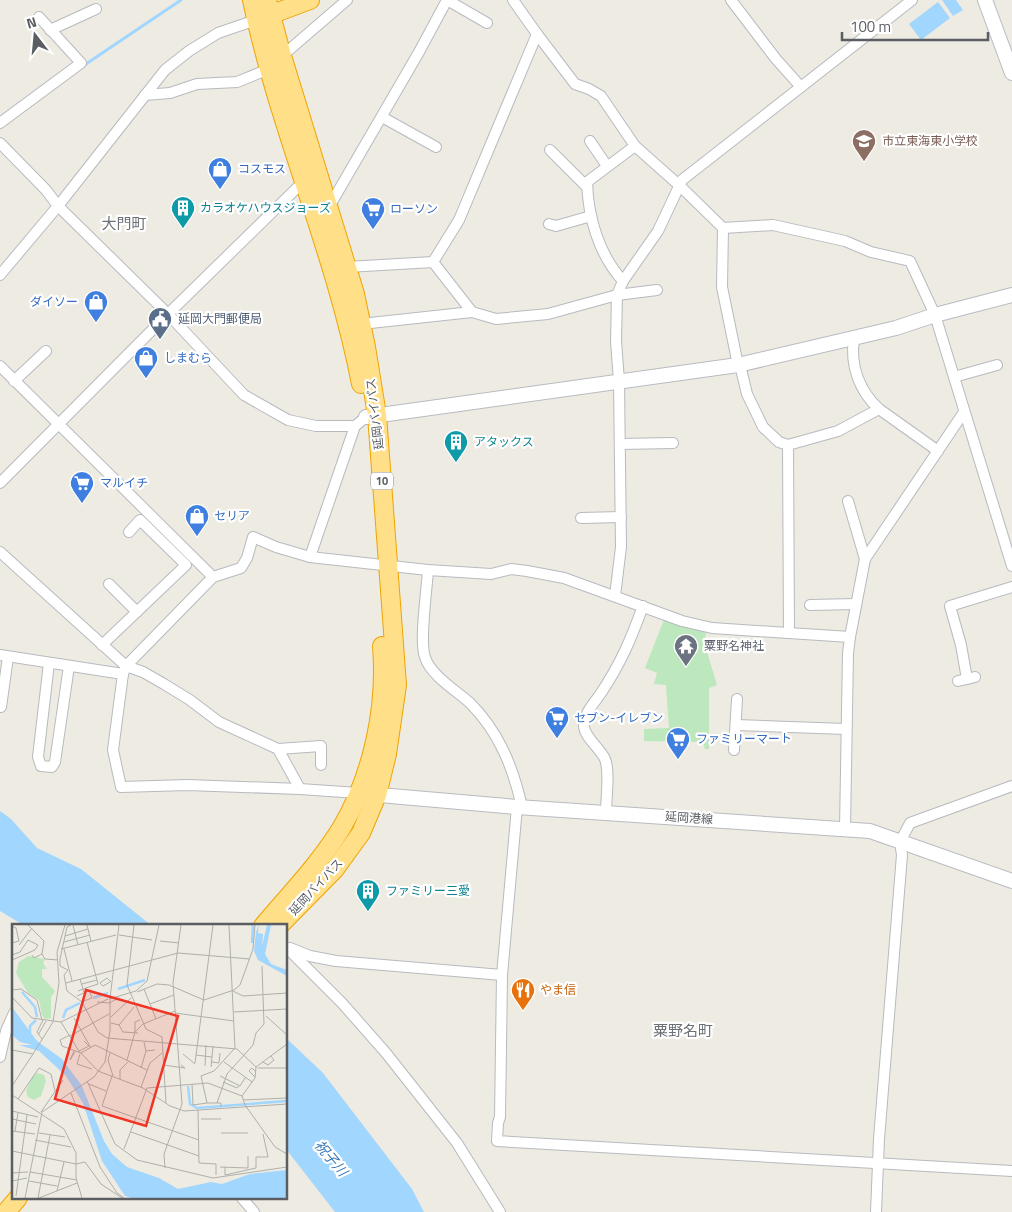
<svg xmlns="http://www.w3.org/2000/svg" width="1012" height="1212" font-family="'Titillium Web','Noto Sans JP',sans-serif">
<style>
.green{fill:#bde7bd}
.water{fill:#a1d6ff}
.lines{fill:none;stroke-linecap:round;stroke-linejoin:round}
.stream{stroke:#a1d6ff;stroke-width:3}
.street-casing{stroke:#b7babf;stroke-width:12}
.secondary-casing{stroke:#b8bbc1;stroke-width:16}
.highway-casing{stroke:#f0a300;stroke-width:20}
.street{stroke:#fff;stroke-width:10}
.secondary{stroke:#fff;stroke-width:14}
.highway{stroke:#ffe088;stroke-width:18}
.labels{text-anchor:middle;stroke-width:4.5;stroke-linejoin:round;paint-order:stroke}
.shield{fill:#fff;stroke:#8c8e92;stroke-width:1}
.shield-label{font-size:11px;font-weight:bold;fill:#5a5e63}
.education-label{font-size:12px;fill:#785e54;stroke:#fff;text-anchor:start}
.shop-label{font-size:12px;fill:#366cbe;stroke:#fff;text-anchor:start}
.culture-label{font-size:12px;fill:#0d838f;stroke:#fff;text-anchor:start}
.service-label{font-size:12px;fill:#4e5e75;stroke:#fff;text-anchor:start}
.street-label{font-size:12px;fill:#5a5e63;stroke:#fff}
.worship-label{font-size:12px;fill:#5b616d;stroke:#fff;text-anchor:start}
.food-label{font-size:12px;fill:#c56008;stroke:#fff;text-anchor:start}
.water-label{font-size:14px;font-style:italic;fill:#3a77b5;stroke:#fff}
.quarter-label{font-size:15px;fill:#6b7075;stroke:#fff}
.inset-river{fill:none;stroke:#a1d6ff;stroke-width:2.5}
.inset-road{fill:none;stroke:#afafab;stroke-width:1}
.view{fill:#f03426;fill-opacity:0.15;stroke:#f03426;stroke-width:2.5}
.inset-edge{fill:none;stroke:#5a5e63;stroke-width:2.5}
</style>
<rect width="100%" height="100%" fill="#eeebe2"/>
<polygon class="green" points="665,617 706,629 705,645 717,685 709,688 709,749 705,749 703,742 644,741 644,729 669,728 666,685 654,684 657,673 645,668"/>
<g class="water">
<polygon points="942,0 956,0 963,10 953,16"/>
<polygon points="938,2 950,18 921,40 909,24"/>
<polygon points="0,811 11,819 37,848 81,869 152,926 25,926 0,911"/>
<polygon points="286,1038 323,1073 412,1189 424,1212 335,1212 286,1149"/>
</g>
<g class="lines">
<polyline class="stream" points="83,66 181,0"/>
<g class="street-casing">
<g id="street">
<polyline points="447,0 487,23"/>
<polyline points="513,0 537,34 575,84 589,89 601,96 635,146 680,186 723,228 773,225 845,241 871,252 910,261 935,315 1012,566"/>
<polyline points="731,0 776,59 801,87"/>
<polyline points="50,30 96,9"/>
<polyline points="145,95 170,93 197,84 237,82 269,69 282,56 347,0"/>
<polyline points="382,117 436,147"/>
<polyline points="0,123 81,63 39,17"/>
<polyline points="590,141 607,166"/>
<polyline points="0,143 46,190 58,206 168,314 244,395 288,420 316,426 355,426 366,417"/>
<polyline points="550,150 587,187"/>
<polyline points="329,207 419,52 447,0"/>
<polyline points="549,224 556,226 591,216"/>
<polyline points="723,228 722,287 738,365"/>
<polyline points="433,262 459,220 537,34"/>
<polyline points="347,267 433,262 472,312 496,319 548,314 617,295 657,290"/>
<polyline points="0,275 58,206 165,70 189,51 218,33 256,20"/>
<path d="M623 281C599 255 588 217 587 182L635 146"/>
<polyline points="361,324 472,312"/>
<path d="M854 339C850 365 859 391 879 409L938 451"/>
<polyline points="740,365 747,394 763,427 779,442 788,445 838,431 879,409"/>
<polyline points="0,366 213,577"/>
<polyline points="954,377 997,365"/>
<polyline points="14,381 46,351"/>
<polyline points="620,444 673,443"/>
<polyline points="788,445 789,633"/>
<polyline points="0,483 168,314 304,181"/>
<polyline points="848,501 865,559"/>
<polyline points="581,518 621,517"/>
<polyline points="0,552 126,666 143,672 164,684 190,700 219,722 278,749 300,789 358,793"/>
<polyline points="310,557 355,426"/>
<path d="M428 570C427 589 419 642 425 657 430 675 457 691 470 703 499 732 513 767 522 807"/>
<polyline points="109,584 137,612"/>
<polyline points="615,596 621,547 619,381 616,341 617,295 623,281 658,231 682,180 912,0"/>
<polyline points="810,605 856,604"/>
<polyline points="102,645 186,565 140,520 129,532"/>
<polyline points="0,655 123,674 126,666 213,577 241,568 247,558 253,537 276,547 310,557 428,570 491,574 511,569 527,571 564,578 682,621 712,628 850,637"/>
<polyline points="49,663 38,757 41,766 52,767 55,762 69,666"/>
<polyline points="123,674 113,750 121,787 187,785 300,789"/>
<polyline points="967,679 961,645 950,606 1012,587"/>
<polyline points="958,681 975,677"/>
<polyline points="1,707 8,657"/>
<polyline points="736,725 846,729"/>
<polyline points="278,749 321,746 321,765"/>
<polyline points="734,750 737,699"/>
<polyline points="517,807 502,975 500,1117 498,1123 497,1141 1012,1171"/>
<path d="M606 813C606 798 610 772 605 759 600 748 586 739 584 727 583 714 595 702 601 693 621 663 631 639 643 606"/>
<polyline points="845,829 848,653 850,637 865,559 964,412"/>
<polyline points="286,947 342,1003 386,1053 457,1143 500,1212"/>
<polyline points="290,948 310,956 336,961 502,975"/>
<polyline points="0,1057 6,1031 14,1013"/>
<polyline points="242,1198 254,1212"/>
<polyline points="876,1212 879,1139 902,855 900,842 910,823 1012,786"/>
</g>
</g>
<g class="secondary-casing">
<g id="secondary">
<polyline points="985,0 1012,73"/>
<polyline points="366,417 738,365 896,328 935,315 1012,295"/>
<polyline points="368,794 517,807 870,831 1012,881"/>
</g>
</g>
<g class="highway-casing">
<g id="highway">
<path d="M252 0C279 130 336 253 361 384"/>
<polyline points="267,0 282,56 355,294 366,347 377,415 397,685 387,754 377,795 361,833 335,869 279,926"/>
<polyline points="259,19 310,0"/>
<path d="M263 926C290 894 320 863 342 827 373 774 387 707 382 646"/>
<polyline points="6,1212 18,1198"/>
</g>
</g>
<use href="#street" class="street"/>
<use href="#secondary" class="secondary"/>
<use href="#highway" class="highway"/>
</g>
<defs>
<g id="school-pin" transform="scale(1.25)"><path d="M0 17L-7.5 6A9.5 9.5 0 1 1 7.5 6Z" fill="#8d6e63" stroke="#fff"/><path d="M0-5L7-2L0 1L-7-2ZM-4 1L0 2.5L4 1V4Q0 6-4 4Z" fill="#fff"/></g>
<g id="shop-pin" transform="scale(1.25)"><path d="M0 17L-7.5 6A9.5 9.5 0 1 1 7.5 6Z" fill="#3f7fe0" stroke="#fff"/><path d="M-5-2.5h2.3a2.7 3.5 0 0 1 5.4 0H5L5.5 6h-11ZM-1.5-2.5h3a1.5 2.3 0 0 0-3 0Z" fill="#fff"/></g>
<g id="building-pin" transform="scale(1.25)"><path d="M0 17L-7.5 6A9.5 9.5 0 1 1 7.5 6Z" fill="#0f9aa8" stroke="#fff"/><path d="M-4-6H4V6H1V3H-1V6H-4ZM-2.5-4.3h1.7v1.8h-1.7ZM.8-4.3h1.7v1.8H.8ZM-2.5-1h1.7V.8h-1.7ZM.8-1h1.7V.8H.8Z" fill="#fff"/></g>
<g id="supermarket-pin" transform="scale(1.25)"><path d="M0 17L-7.5 6A9.5 9.5 0 1 1 7.5 6Z" fill="#3f7fe0" stroke="#fff"/><path d="M-6-5.5h2.5l.6 2H6L4.5 2H-2.5L-4.4-4H-6ZM-1.5 3.2a1.3 1.3 0 1 0 .1 0ZM3 3.2a1.3 1.3 0 1 0 .1 0Z" fill="#fff"/></g>
<g id="civic-pin" transform="scale(1.25)"><path d="M0 17L-7.5 6A9.5 9.5 0 1 1 7.5 6Z" fill="#5c6f8a" stroke="#fff"/><path d="M-.6-6.5H3V-4.5H.6V-3L4-1V1h2V6H-6V1h2V-1L-.6-3ZM-1.2 2.5V6h2.4V2.5Z" fill="#fff"/></g>
<g id="temple-pin" transform="scale(1.25)"><path d="M0 17L-7.5 6A9.5 9.5 0 1 1 7.5 6Z" fill="#6b7280" stroke="#fff"/><path d="M0-6L5-2H3V0L6.5 2.5H4V6H1.5V3h-3V6H-4V2.5H-6.5L-3 0V-2H-5Z" fill="#fff"/></g>
<g id="restaurant-pin" transform="scale(1.25)"><path d="M0 17L-7.5 6A9.5 9.5 0 1 1 7.5 6Z" fill="#e8710a" stroke="#fff"/><path d="M-5-6h1v4h1v-4h1v4h1v-4h1v5L-1.5 .5V6h-2V.5L-5-1ZM5-6V6H3V1.5H1.5Q1.5-4 5-6Z" fill="#fff"/></g>
</defs>
<g fill-rule="evenodd">
<use href="#school-pin" x="864" y="141"/>
<use href="#shop-pin" x="220" y="169"/>
<use href="#building-pin" x="183" y="208"/>
<use href="#supermarket-pin" x="373" y="209"/>
<use href="#shop-pin" x="96" y="302"/>
<use href="#civic-pin" x="160" y="319"/>
<use href="#shop-pin" x="146" y="358"/>
<use href="#building-pin" x="456" y="442"/>
<use href="#supermarket-pin" x="82" y="483"/>
<use href="#shop-pin" x="197" y="516"/>
<use href="#temple-pin" x="686" y="646"/>
<use href="#supermarket-pin" x="557" y="718"/>
<use href="#supermarket-pin" x="678" y="739"/>
<use href="#building-pin" x="368" y="891"/>
<use href="#restaurant-pin" x="523" y="990"/>
</g>
<g class="labels">
<rect class="shield" x="371" y="472.5" width="22" height="17" rx="4"/>
<g class="shield-label">
<text x="382" y="485">10</text>
</g>
<g class="education-label">
<text x="882" y="145">市立東海東小学校</text>
</g>
<g class="shop-label">
<text x="238" y="173">コスモス</text>
<text x="390" y="213">ローソン</text>
<text x="78" y="306" text-anchor="end">ダイソー</text>
<text x="164" y="362">しまむら</text>
<text x="100" y="487">マルイチ</text>
<text x="214" y="520">セリア</text>
<text x="574" y="722">セブン-イレブン</text>
<text x="696" y="743">ファミリーマート</text>
</g>
<g class="culture-label">
<text x="200" y="212">カラオケハウスジョーズ</text>
<text x="474" y="446">アタックス</text>
<text x="386" y="895">ファミリー三愛</text>
</g>
<g class="service-label">
<text x="178" y="323">延岡大門郵便局</text>
</g>
<g class="street-label">
<text transform="translate(375 414) rotate(-97)" y="4">延岡バイパス</text>
<text transform="translate(689 818) rotate(4)" y="4">延岡港線</text>
<text transform="translate(316 887) rotate(-47)" y="4">延岡バイパス</text>
</g>
<g class="worship-label">
<text x="704" y="650">粟野名神社</text>
</g>
<g class="food-label">
<text x="540" y="994">やま信</text>
</g>
<g class="water-label">
<text transform="translate(331 1158) rotate(50)" y="5">祝子川</text>
</g>
<g class="quarter-label">
<text x="124" y="229">大門町</text>
<text x="683" y="1036">粟野名町</text>
</g>
</g>
<g transform="translate(12 924)">
<rect width="275" height="275" fill="#eeebe2"/>
<path d="M16 32 33 35 31 39 35 45H30V53L43 67 39 73V94L33 95 30 91 27 76 16 69 4 49 7 38ZM25 149 32 151 34 157 29 172 22 176 16 173 14 167 20 153Z" fill="#bde7bd"/>
<path d="M247 1 246 9 251 10 250 22 255 1H259L253 30 259 40 275 46V52L246 36 242 27 244 8ZM0 83 25 117 50 135 70 162 92 217 100 230 115 243 147 254 166 265 199 258 210 260 238 250 275 246V274H120L113 272 90 237 71 179 54 152 27 127 7 121H21L8 118 0 111Z" fill="#a1d6ff"/>
<path class="inset-river" d="M240 19 241 1M106 65 133 56M10 68 23 83 25 93M81 74 96 69M51 94 54 86 68 79M18 109V102L24 96M176 162 178 180 185 184 275 177"/>
<path class="inset-road" d="M16 1 32 17 30 30M59 1 55 3 48 35V42L56 46 52 51 55 67 70 78 86 108 95 114 225 125 244 143 243 154 230 172 233 181 263 223 275 230M61 1 66 21M75 1 79 17M122 1 115 61 134 105 150 113 154 179M0 2 4 4 7 17 0 19M107 11 140 16M53 12 76 5M148 17 167 19M52 18 78 11M7 21 20 4M49 25 104 11M52 25 60 57M0 31 8 28 16 16 26 21 23 26M20 31 22 34 30 30 33 35 46 36M0 36 23 26M98 58 91 62 88 59 95 54 99 58M54 59 166 29 238 35M70 60 85 56M132 65 144 95M0 66 9 65 25 76 30 96M66 67 71 65 68 55M221 67 231 72 275 69M125 68 145 60 157 61 192 76 222 66 228 61 241 25 243 1M65 72 72 69 71 65 86 60 75 18M0 73 20 94 49 98 96 75M97 75 124 67 135 57 147 1M69 78 80 74 78 69M85 78 97 79 107 74M138 80 162 71M222 88 275 85M163 89 222 97M254 92 275 111M99 93 119 74M62 94 79 124M49 98 68 129M99 99 107 101 111 108 126 109M107 101 122 83M123 108V98L128 96M26 111 34 97M58 111 48 116 50 122 69 129 86 147M58 112 97 90M30 115 25 108 31 96M132 118 134 127 143 126M0 126 21 130 41 98 47 59 45 28 53 1M62 127 58 136 63 128M67 127 77 122 72 117M69 129 83 121 135 146M98 129 96 136 101 152M68 130 65 140 80 145M171 130 183 140M184 131 200 133M115 136 123 108 131 100 163 87M200 138 207 139 208 129M212 138 240 158M251 138 256 141 262 136 259 132M183 139 201 1M151 141 173 144 169 141M193 142 194 121M199 143 201 122M244 143 275 120M129 144 134 127M246 144H275M86 147 131 164 158 182 172 187 275 180M100 152 90 182 187 216M208 152 228 162 233 154M243 153 237 147 240 144 244 148M108 155V146L117 137M75 157 103 220 125 236 201 254 275 243M211 158 225 164 227 162M77 160 94 167M180 160 181 181 195 179M0 162 21 130M129 163 138 139 150 129M59 169 88 243 105 269 112 274M0 171 52 205 64 229V254L70 274M6 175 27 144 39 150 43 167M231 176 275 174M205 179 215 150 241 121 244 109 252 100 250 42M209 183V179H195L189 152 202 147 223 124 217 1M186 186 187 239 204 240V251M0 187 26 193M29 188 51 156M0 195 24 200M189 195H209M0 207 23 210M3 207 6 189M119 208 187 232M27 209 53 213M209 209H236M23 216 59 223M112 225 135 164 196 159 230 172M0 227 64 240 73 238 89 260 110 274M208 243 236 244V232M213 243V251L244 244V233H256L251 210M153 244 152 230 170 180 161 59 169 1M18 248 65 256M0 249 16 248M0 257 15 254M17 257 45 262M45 267 52 238M4 272 15 191M13 274 30 188 82 153 93 138 98 107V74L107 1M26 274 38 211M27 274 65 259"/>
<path class="view" d="M74 66 166 92 134 202 43 175Z"/>
<rect width="275" height="275" class="inset-edge"/>
</g>
<g transform="translate(35 35) rotate(344)" stroke="#ffffff" stroke-width="4" paint-order="stroke">
<path d="M0-4L9 19L0 12L-9 19Z" fill="#5a5e63"/>
<text y="-8" font-size="14" font-weight="bold" text-anchor="middle" fill="#5a5e63">N</text>
</g>
<path d="M842 32v8h146v-8" fill="none" stroke="#5a5e63" stroke-width="2.5"/>
<text x="850" y="32" font-size="15" fill="#5a5e63" stroke="#ffffff" stroke-width="4" paint-order="stroke">100 m</text>
</svg>
